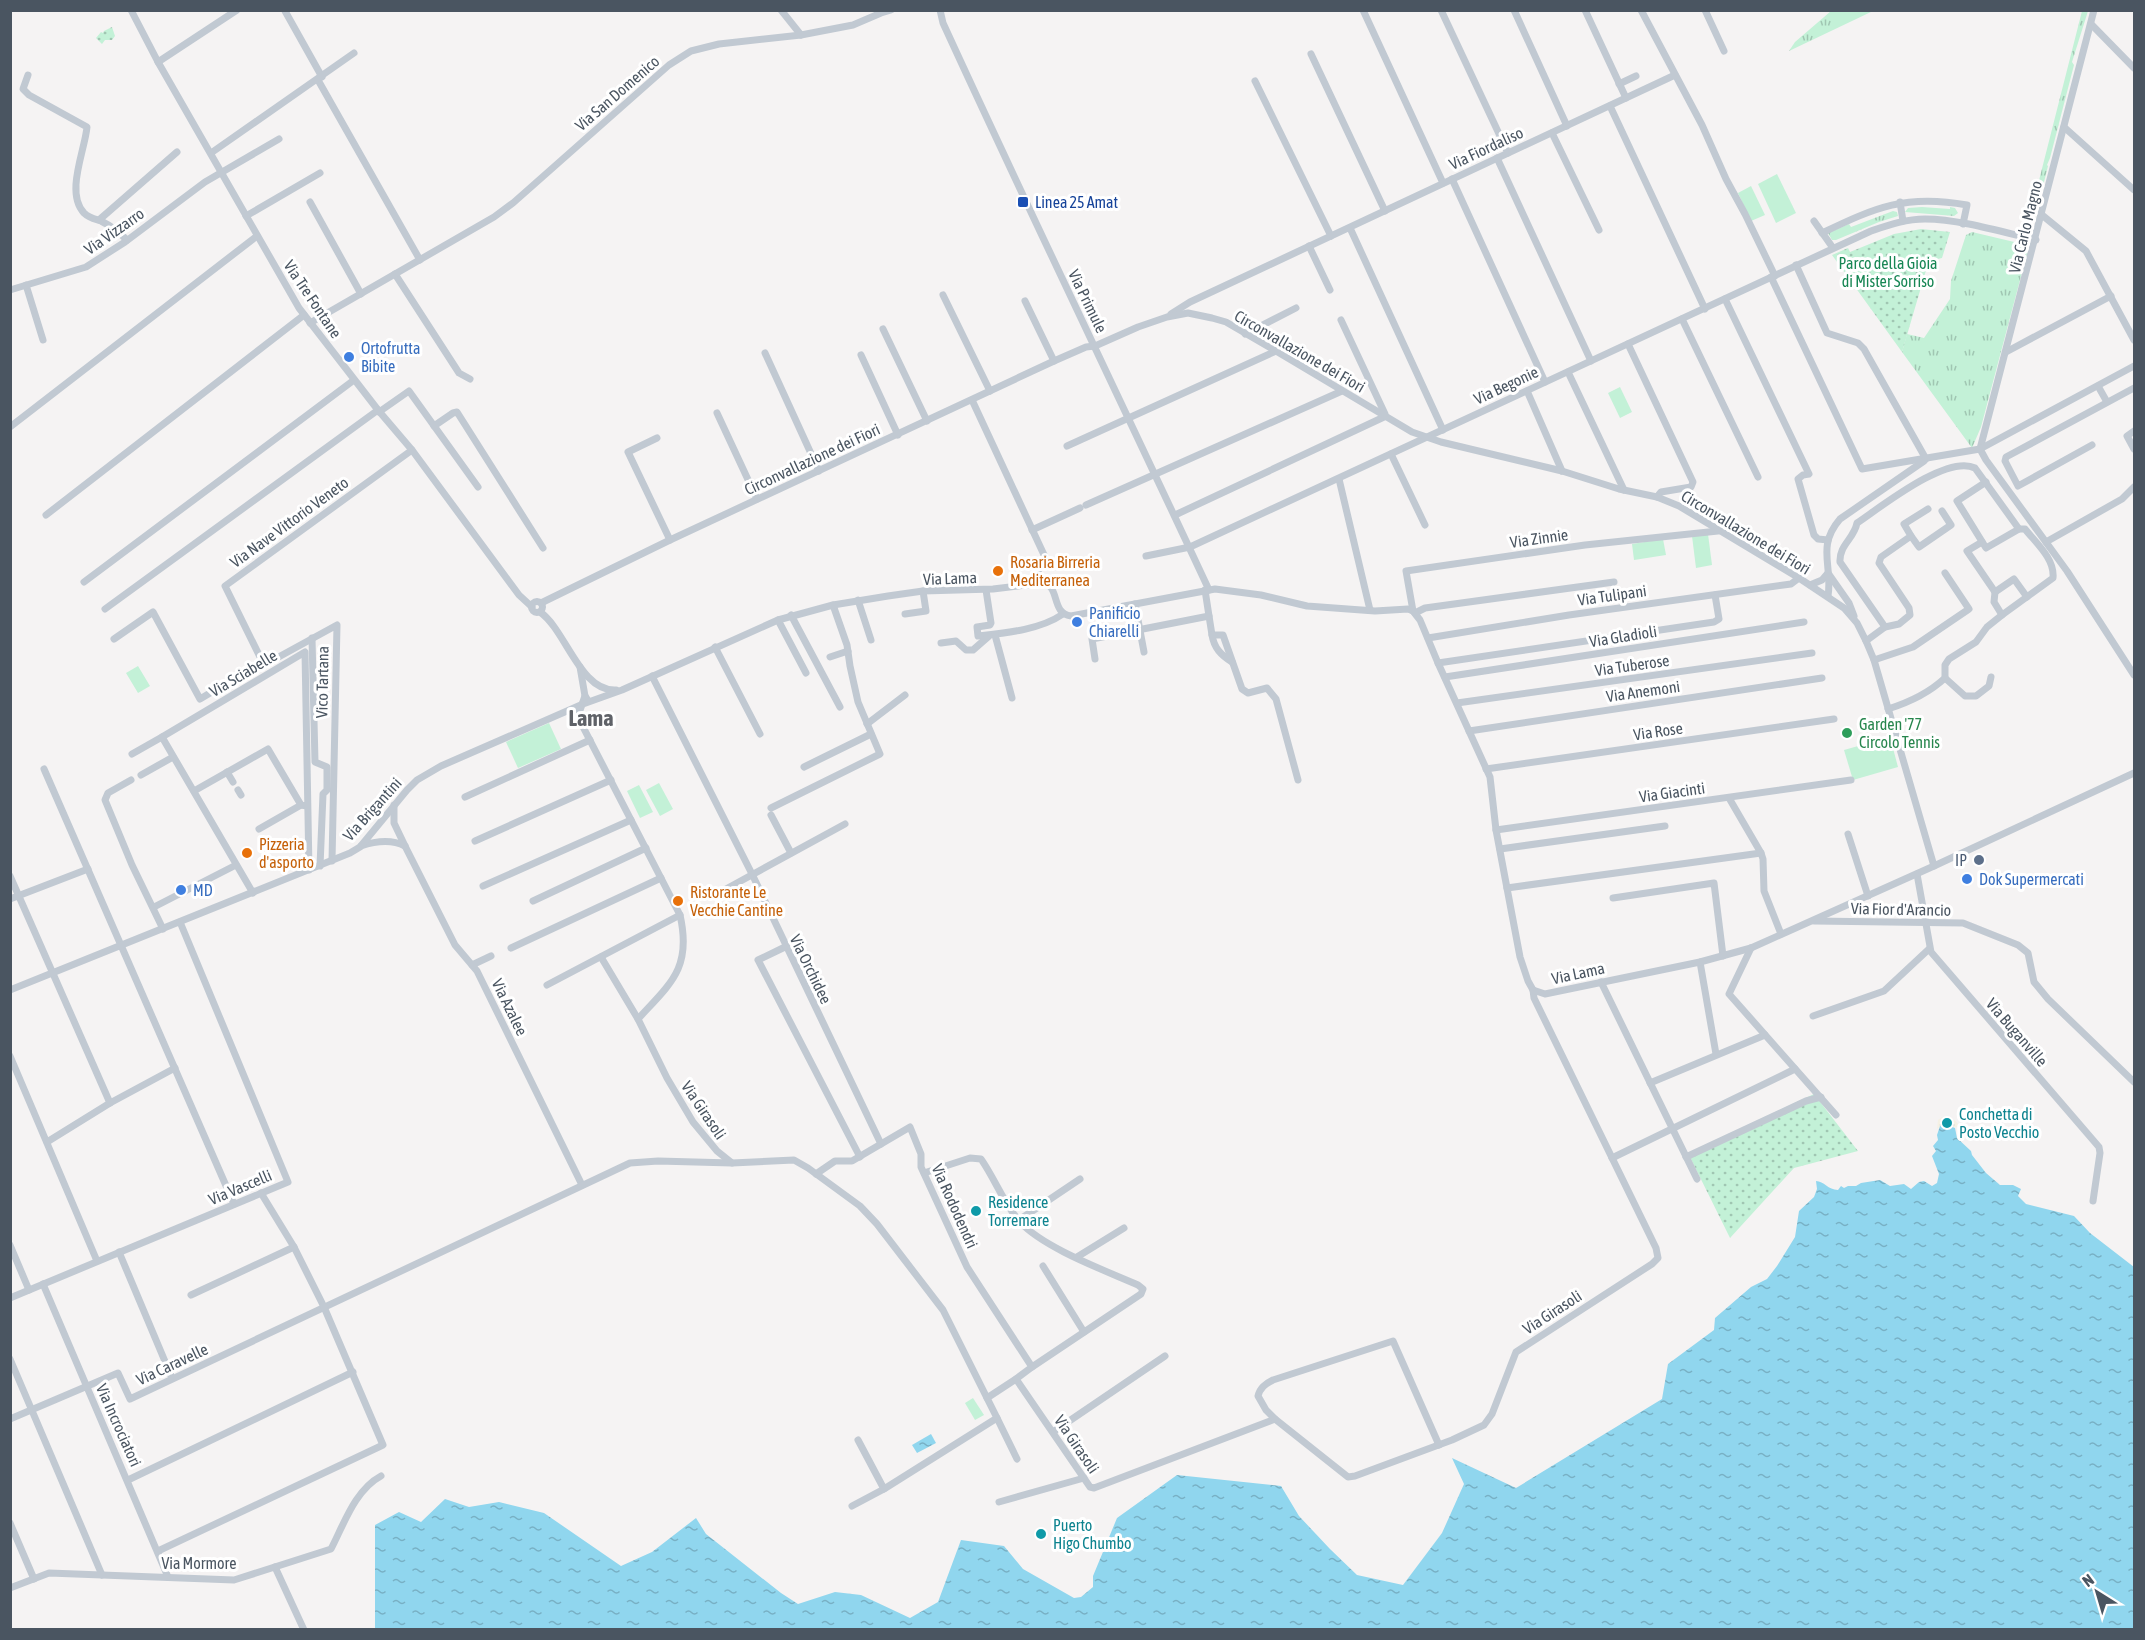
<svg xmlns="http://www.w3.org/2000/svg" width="2145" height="1640" font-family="'Asap Condensed',sans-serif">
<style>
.grass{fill:url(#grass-tufts)}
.sand{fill:url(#sand-dots)}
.park{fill:url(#park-dots)}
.pitch{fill:#c3f1d7}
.water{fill:url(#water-ripples)}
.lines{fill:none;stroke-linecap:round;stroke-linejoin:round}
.minor{stroke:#c1c9d2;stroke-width:7}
.transit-dot{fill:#1a4fb4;stroke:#fff;stroke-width:2}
.shop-dot{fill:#3f7fe0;stroke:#fff;stroke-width:2}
.food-dot{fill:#e8710a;stroke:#fff;stroke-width:2}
.leisure-dot{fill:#2e9e5b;stroke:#fff;stroke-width:2}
.service-dot{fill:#5c6f8a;stroke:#fff;stroke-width:2}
.culture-dot{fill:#0f9aa8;stroke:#fff;stroke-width:2}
.labels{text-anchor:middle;stroke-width:6;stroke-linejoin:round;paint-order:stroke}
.street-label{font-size:16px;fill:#4a5561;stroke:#fff}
.transit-label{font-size:16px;fill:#164399;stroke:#fff;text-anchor:start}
.park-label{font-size:16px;fill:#178654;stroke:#fff}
.shop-label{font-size:16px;fill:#366cbe;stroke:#fff;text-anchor:start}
.food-label{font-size:16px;fill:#c56008;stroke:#fff;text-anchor:start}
.leisure-label{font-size:16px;fill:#27864d;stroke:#fff;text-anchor:start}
.service-label{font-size:16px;fill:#4e5e75;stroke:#fff;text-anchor:end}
.culture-label{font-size:16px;fill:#0d838f;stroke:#fff;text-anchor:start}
.district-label{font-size:22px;font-weight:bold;fill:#5f6268;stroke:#fff}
</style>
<defs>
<pattern id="grass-tufts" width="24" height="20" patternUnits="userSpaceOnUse" patternTransform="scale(1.5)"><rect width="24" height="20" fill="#c3f1d7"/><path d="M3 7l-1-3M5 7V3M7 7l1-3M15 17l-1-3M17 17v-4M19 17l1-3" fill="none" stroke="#a0c6b2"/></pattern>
<pattern id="sand-dots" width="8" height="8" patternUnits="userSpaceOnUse" patternTransform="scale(1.5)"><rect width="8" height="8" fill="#f5f1e5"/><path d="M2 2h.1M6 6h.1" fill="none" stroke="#d4d1c7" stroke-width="1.8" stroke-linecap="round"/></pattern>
<pattern id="park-dots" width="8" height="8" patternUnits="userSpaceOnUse" patternTransform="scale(1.5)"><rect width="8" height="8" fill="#c3f1d7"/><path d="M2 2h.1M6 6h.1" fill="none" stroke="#a0c6b2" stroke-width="1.8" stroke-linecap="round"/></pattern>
<pattern id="water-ripples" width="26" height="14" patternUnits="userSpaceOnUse" patternTransform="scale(1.5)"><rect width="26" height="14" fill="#90d6ee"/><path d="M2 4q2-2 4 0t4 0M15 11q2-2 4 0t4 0" fill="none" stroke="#78b0c4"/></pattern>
</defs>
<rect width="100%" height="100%" fill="#f5f3f3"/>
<g class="grass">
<polygon points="1831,11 1873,11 1789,51 1795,42"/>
<polygon points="2082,11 2088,11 2072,62 2074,65 2050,158 2047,165 2048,166 2035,218 2030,216"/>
<polygon points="1922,207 1950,209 1950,207 1955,208 1958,213 1954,216 1905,212 1908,208"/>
<polygon points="1893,211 1897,212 1898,216 1879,222 1836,240 1832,240 1828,233 1849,224 1851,227"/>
<polygon points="1972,232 2027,245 2028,250 1981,427 1972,448 1902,352 1907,334 1924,338 1950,299 1951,281 1966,235"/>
</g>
<path class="sand" d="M1942 1117C1949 1118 1958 1119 1959 1127 1951 1129 1945 1122 1937 1129L1938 1120Z"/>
<g class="park">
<polygon points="112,27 115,36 112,40 105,40 102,44 96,38 101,32 103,33 104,31"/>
<polygon points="1921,229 1950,232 1942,258 1933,260 1927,267 1902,352 1832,255 1848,248 1850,252 1894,234"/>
<polygon points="1814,1094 1858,1151 1794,1168 1730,1238 1688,1153"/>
</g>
<g class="pitch">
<polygon points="1777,174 1796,213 1776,223 1758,184"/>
<polygon points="1751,186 1765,215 1751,221 1738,193"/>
<polygon points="1620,387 1632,412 1620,418 1608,393"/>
<polygon points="1708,534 1712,565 1696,568 1692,536"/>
<polygon points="1663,539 1666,555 1634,560 1632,544"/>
<polygon points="138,666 150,686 138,693 126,673"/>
<polygon points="549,723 561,749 518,768 506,742"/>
<polygon points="1890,737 1898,767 1853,780 1844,750"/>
<polygon points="659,783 673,809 660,816 646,790"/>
<polygon points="639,785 653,812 640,818 627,791"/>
<polygon points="973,1398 984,1415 975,1420 965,1403"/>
</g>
<g class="water">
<path d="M1944 1124 1955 1128 1957 1138 1971 1151 1972 1155 1986 1173 2000 1185H2013L2021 1189 2018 1196 2026 1204 2074 1216 2090 1233 2134 1267V1629H375V1525L399 1512 421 1522 445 1499 469 1507 499 1502 544 1513 621 1566 652 1552 696 1518 706 1534 781 1593 798 1604 835 1592 861 1595 910 1618 938 1602 961 1540 1004 1546 1023 1569 1074 1598 1081 1597 1093 1587V1576L1117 1518 1177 1475 1281 1486 1299 1516 1330 1549 1357 1575 1403 1585 1442 1533 1464 1484 1452 1458 1516 1488 1662 1399 1668 1364 1714 1330 1715 1318 1751 1287 1767 1279 1777 1266 1795 1237 1799 1211 1814 1197 1817 1189 1816 1181C1824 1181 1828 1190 1838 1190L1841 1186 1844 1188 1848 1186H1856L1861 1183 1880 1180 1890 1186 1904 1184 1911 1189 1919 1182 1924 1181 1932 1186 1937 1183 1939 1174 1932 1156 1936 1151 1933 1146 1938 1140 1937 1135 1940 1126Z"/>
<polygon points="931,1434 936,1443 917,1453 912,1445"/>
</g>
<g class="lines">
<g class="minor">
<polyline points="131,10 158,62 299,308 378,410 412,450 519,595 532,607"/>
<polyline points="781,10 801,35"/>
<path d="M940 10 943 23C1030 213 1121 401 1209 590"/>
<polyline points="1363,10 1443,183"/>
<polyline points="1441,10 1508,153"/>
<polyline points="1514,10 1567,126"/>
<polyline points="1585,10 1626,98"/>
<polyline points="1641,10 1702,125 1726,179 1745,214 1775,276"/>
<polyline points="1705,10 1724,51"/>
<polyline points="2094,10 1980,449 1986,460 2067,571 2134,675"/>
<polyline points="285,11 322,77"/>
<polyline points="2091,24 2134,68"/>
<polyline points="1311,54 1385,211"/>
<polyline points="158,62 237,10"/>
<path d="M28 75 23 89 29 95 87 127C85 150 65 193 84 213 89 218 95 219 101 221 111 226 119 232 127 240"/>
<polyline points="318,80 420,260"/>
<polyline points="1255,81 1331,236"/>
<polyline points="1619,84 1636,76"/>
<polyline points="1610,106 1705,309"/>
<polyline points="2064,127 2134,190"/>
<polyline points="1552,133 1599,230"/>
<polyline points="211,153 354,53"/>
<polyline points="1497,158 1591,361"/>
<polyline points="1452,179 1545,382"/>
<polyline points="310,202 361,294"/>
<polyline points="1900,202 1903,221"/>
<polyline points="2042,215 2086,251 2134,340"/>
<polyline points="246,216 320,173"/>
<polyline points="99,220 177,152"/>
<polyline points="1814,221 1833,248"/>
<polyline points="1350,228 1443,430"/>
<path d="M1822 233C1876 207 1906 194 1967 205L1963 224"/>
<polyline points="1309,246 1330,290"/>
<polyline points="1796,265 1827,333 1858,343 1864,349 1926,459"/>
<polyline points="395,274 459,373 470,379"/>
<polyline points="1771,277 1862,469 1980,449 2134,366"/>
<polyline points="26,285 43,340"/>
<polyline points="10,290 86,267 125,242 205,182 279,139"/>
<polyline points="943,295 990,391"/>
<polyline points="1725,299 1809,474 1803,475 1798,479 1814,535 1818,539 1828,540"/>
<polyline points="1025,301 1054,361"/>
<polyline points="1171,314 1190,302 1675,75"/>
<polyline points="1682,319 1758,477"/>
<polyline points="310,323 494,217 513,203 669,65 691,51 719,44 801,35 853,25 881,13 891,10"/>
<polyline points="883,329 927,421"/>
<polyline points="1245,334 1296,308"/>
<polyline points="1628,344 1693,482 1691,487 1661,492 1657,497"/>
<polyline points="2006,352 2111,296"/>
<polyline points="765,353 819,471"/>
<polyline points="861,355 898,435"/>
<polyline points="1568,372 1624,490"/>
<polyline points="2098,386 2107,402"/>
<polyline points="1527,391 1562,471"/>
<polyline points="972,400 1045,557 1037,568 1042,583"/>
<polyline points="379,412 409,391 478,487"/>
<polyline points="717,413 757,499"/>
<polyline points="434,426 453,413 457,412 543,548"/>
<polyline points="10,427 257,236"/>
<polyline points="2134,431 2127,436 2134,449"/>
<polyline points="657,438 628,452 670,540"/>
<polyline points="2092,445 2018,486 2005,461 2006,457 2134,388"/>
<polyline points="1067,446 1276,351"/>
<polyline points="1391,454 1425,525"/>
<polyline points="1339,479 1370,610"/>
<polyline points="1986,482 1957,501 1986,548 2019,529"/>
<polyline points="1086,505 1342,391"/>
<polyline points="46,515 304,315"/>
<polyline points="1175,515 1384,417 1385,414 1341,320"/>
<polyline points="1032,530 1080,508"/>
<polyline points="1911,536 1919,547 1951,525 1942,511"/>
<polyline points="1982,542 1967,551 1995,592 2014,579 2027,597"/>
<polyline points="2046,542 2122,499 2134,487"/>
<path d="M1146 556 1190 547 1871 231C1889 225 1906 219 1925 219 1959 219 2002 232 2036 240"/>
<polyline points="84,582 354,380"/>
<polyline points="1810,585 1822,580 1828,573 1849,603 1854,616"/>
<path d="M986 590 991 623 990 625 977 627 978 636C1005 633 1040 630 1063 614"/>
<polyline points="1995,592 1994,602 2002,615"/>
<path d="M1828 596C1833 566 1816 547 1840 519L1924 461"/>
<polyline points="858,600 871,640"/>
<circle cx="537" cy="607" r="5.5"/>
<polyline points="541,603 670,540 1054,361 1086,347 1095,346 1138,327 1167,317 1188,313 1212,318 1226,322 1276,351 1412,432 1441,442 1562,471 1619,489 1657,497 1679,506 1799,578 1844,608 1857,623 1866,641 1874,660 1934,866 2134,773"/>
<polyline points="1135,604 1144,652"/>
<polyline points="105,609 378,410"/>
<polyline points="1413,611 1406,571 1585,545 1718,531"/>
<path d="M540 612C566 630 580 692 616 690"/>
<polyline points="1415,613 1425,608 1614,582"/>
<polyline points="905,614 926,611 923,591"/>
<polyline points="791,615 840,707"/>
<polyline points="1209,616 1212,635 1223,635 1242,689 1248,693 1267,688 1276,699 1298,780"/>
<polyline points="778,620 806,673"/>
<polyline points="1885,627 1899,624 1910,615 1909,608 1879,563 1881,557 1911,536 1904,524 1928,509"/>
<polyline points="995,635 1012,698"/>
<path d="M1212 635C1214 648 1221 655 1232 662"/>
<polyline points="312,638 315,762 327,767 327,790 323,794 320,866"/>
<polyline points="1428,638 1569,615 1791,584 1799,578"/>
<polyline points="114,639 153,612 200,699 252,668 264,665 337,625 332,861"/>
<path d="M1866 641 1885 627 1840 562C1839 545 1854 539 1857 523 1881 507 1947 454 1975 468L2019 529H2025C2036 543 2055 559 2053 578L2002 615 1987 627 1976 642 1949 659 1945 665V678C1930 692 1907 703 1888 709"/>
<polyline points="941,643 956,641 966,650 973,650 989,636"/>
<polyline points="715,647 760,734"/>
<polyline points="830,657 848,651"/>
<polyline points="1095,659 1092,639 1209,616 1205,590"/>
<polyline points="1874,660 1913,647 1969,609 1945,573"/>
<polyline points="1438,663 1714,622 1719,619 1715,595"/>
<polyline points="264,665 225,586 412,450"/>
<polyline points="580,667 585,696 587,699"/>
<polyline points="652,676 752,874 881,1144"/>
<polyline points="1445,677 1804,622"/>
<polyline points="1945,678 1965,696 1976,696 1989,686 1991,677"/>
<path d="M585 696 579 713 581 723 680 915C692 968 671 983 638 1019L667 1078 693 1122 717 1151 732 1163 794 1160 808 1168 860 1206 877 1224 943 1310 987 1398 1016 1379 1090 1487 1094 1488 1275 1419 1348 1477 1355 1476 1452 1440 1484 1425 1492 1414 1516 1352 1652 1264 1658 1258 1656 1248 1534 998 1533 990"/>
<polyline points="1457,703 1812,653"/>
<polyline points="867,724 905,695"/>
<polyline points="1469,731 1822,678"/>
<polyline points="132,754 162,737"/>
<polyline points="804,767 871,734"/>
<polyline points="44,769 234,1204"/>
<polyline points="1486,769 1834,719"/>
<polyline points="227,772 233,782"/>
<polyline points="141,775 173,757"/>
<polyline points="131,780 108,793 105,800 132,865 163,929"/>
<polyline points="238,790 241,795"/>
<polyline points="194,791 268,749 301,805 307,806"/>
<polyline points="465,797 590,740"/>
<polyline points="1729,798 1761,853 1763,859 1764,891 1781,934"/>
<polyline points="394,805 394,823 405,846 455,945 477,971 582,1185"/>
<polyline points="771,808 880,754 858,702 850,666 847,645 833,605"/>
<polyline points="771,815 791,853"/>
<polyline points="259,829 301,805"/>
<polyline points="1496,830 1851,780"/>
<polyline points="1848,834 1868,896"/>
<polyline points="475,841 611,780"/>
<path d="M361 846C376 841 391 839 405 846"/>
<polyline points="1500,849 1665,826"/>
<polyline points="1917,874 1931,952 2099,1147 2100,1153 2093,1201"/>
<polyline points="10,876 110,1103"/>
<polyline points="483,886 631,820"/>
<polyline points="1507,888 1761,853"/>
<polyline points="726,889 845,824"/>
<polyline points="253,893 162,737 305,652 309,870"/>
<polyline points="1613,898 1714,883 1723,956"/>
<polyline points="10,899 88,869"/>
<polyline points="533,901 646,848"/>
<polyline points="154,907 236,865"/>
<polyline points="1814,921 1963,923 2018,945 2028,953 2034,982 2048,999 2134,1082"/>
<polyline points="785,947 758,960 860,1157"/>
<polyline points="511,948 661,878"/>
<polyline points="1751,948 1729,994 1836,1115"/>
<polyline points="601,957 638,1019"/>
<polyline points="1700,962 1716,1054"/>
<polyline points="472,965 491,956"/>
<polyline points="1601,982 1697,1179"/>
<polyline points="547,985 680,915"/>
<path d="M10 990 350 853 360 847 407 790 417 780 441 766 583 704 622 690 778 620 833 605 888 596 923 591 993 589 1042 583C1061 585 1050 613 1071 616L1215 589 1261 595 1307 606 1375 611 1408 609 1413 611 1420 620 1438 663 1490 777 1496 830 1520 957 1528 981 1533 990 1545 994 1700 962 1751 948 1934 866"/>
<polyline points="1813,1016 1884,991 1929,949"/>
<polyline points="10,1056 97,1261"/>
<polyline points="1650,1083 1765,1035"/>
<polyline points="47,1142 110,1103 175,1068"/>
<polyline points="1686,1157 1806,1101 1821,1097"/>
<polyline points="1612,1158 1795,1069"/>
<path d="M924 1173 970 1158 981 1159C995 1179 1004 1204 1020 1222 1044 1248 1104 1270 1138 1285L1143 1289 1141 1294 1032 1367"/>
<polyline points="816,1174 835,1161 852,1161 910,1127 921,1154 921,1167 967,1267 1032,1367 1016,1379"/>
<polyline points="1019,1220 1080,1179"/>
<polyline points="10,1245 29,1290"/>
<polyline points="119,1252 172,1378"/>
<polyline points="1077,1257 1124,1228"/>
<polyline points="1043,1266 1084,1332"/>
<polyline points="43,1284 168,1577"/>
<polyline points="191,1295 294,1247"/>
<polyline points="10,1298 288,1182 180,922"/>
<polyline points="10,1359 102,1575"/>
<polyline points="997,1418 1017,1459"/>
<polyline points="10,1419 118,1373 130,1399 630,1163 658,1161 732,1163"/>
<path d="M1275 1419 1266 1410 1258 1396C1260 1388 1265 1384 1273 1380L1393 1341 1439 1445"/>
<polyline points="1053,1432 1165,1356"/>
<polyline points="858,1440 884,1489 997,1418 987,1398"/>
<polyline points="128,1480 353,1372"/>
<polyline points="999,1502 1084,1478"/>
<polyline points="852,1506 884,1489"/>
<polyline points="10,1523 34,1579"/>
<polyline points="158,1551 383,1445 324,1307 294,1247 261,1193"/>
<polyline points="275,1567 304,1630"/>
<path d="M10 1588 49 1573 234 1580 331 1549C344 1524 355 1490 381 1476"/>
</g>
</g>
<rect class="transit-dot" x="1017" y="196" width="12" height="12" rx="3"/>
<g class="shop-dot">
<circle cx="349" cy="357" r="6"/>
<circle cx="1077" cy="622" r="6"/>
<circle cx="1967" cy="879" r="6"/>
<circle cx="181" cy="890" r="6"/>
</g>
<g class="food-dot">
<circle cx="998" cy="571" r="6"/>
<circle cx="247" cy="853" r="6"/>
<circle cx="678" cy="901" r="6"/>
</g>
<circle class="leisure-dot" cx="1847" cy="733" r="6"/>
<circle class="service-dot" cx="1979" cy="860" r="6"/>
<g class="culture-dot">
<circle cx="1947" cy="1123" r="6"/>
<circle cx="976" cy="1211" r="6"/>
<circle cx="1041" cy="1534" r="6"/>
</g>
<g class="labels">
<g class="street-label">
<text transform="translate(617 93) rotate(-41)" y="6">Via San Domenico</text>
<text transform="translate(1486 148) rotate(-25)" y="6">Via Fiordaliso</text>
<text transform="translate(2025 227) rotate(-76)" y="6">Via Carlo Magno</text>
<text transform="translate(114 231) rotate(-35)" y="6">Via Vizzarro</text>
<text transform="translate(313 299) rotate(56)" y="6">Via Tre Fontane</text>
<text transform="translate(1088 301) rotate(64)" y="6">Via Primule</text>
<text transform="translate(1300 351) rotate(30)" y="6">Circonvallazione dei Fiori</text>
<text transform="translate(1506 385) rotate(-25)" y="6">Via Begonie</text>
<text transform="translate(812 459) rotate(-25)" y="6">Circonvallazione dei Fiori</text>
<text transform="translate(289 522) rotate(-36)" y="6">Via Nave Vittorio Veneto</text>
<text transform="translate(1746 532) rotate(31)" y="6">Circonvallazione dei Fiori</text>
<text transform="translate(1539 538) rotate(-8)" y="6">Via Zinnie</text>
<text transform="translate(950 578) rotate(-2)" y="6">Via Lama</text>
<text transform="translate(1612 595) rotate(-8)" y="6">Via Tulipani</text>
<text transform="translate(1623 636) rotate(-9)" y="6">Via Gladioli</text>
<text transform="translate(1632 665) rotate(-8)" y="6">Via Tuberose</text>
<text transform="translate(243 673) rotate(-31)" y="6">Via Sciabelle</text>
<text transform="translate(322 682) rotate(-89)" y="6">Vico Tartana</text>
<text transform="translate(1643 691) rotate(-8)" y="6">Via Anemoni</text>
<text transform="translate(1658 731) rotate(-8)" y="6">Via Rose</text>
<text transform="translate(1672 792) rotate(-8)" y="6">Via Giacinti</text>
<text transform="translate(372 809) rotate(-48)" y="6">Via Brigantini</text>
<text transform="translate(1901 909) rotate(1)" y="6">Via Fior d'Arancio</text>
<text transform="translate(811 969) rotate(64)" y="6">Via Orchidee</text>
<text transform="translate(1578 973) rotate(-12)" y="6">Via Lama</text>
<text transform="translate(510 1007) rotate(64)" y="6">Via Azalee</text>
<text transform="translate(2017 1032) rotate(49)" y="6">Via Buganville</text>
<text transform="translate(704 1110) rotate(56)" y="6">Via Girasoli</text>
<text transform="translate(240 1187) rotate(-23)" y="6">Via Vascelli</text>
<text transform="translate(955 1206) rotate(66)" y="6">Via Rododendri</text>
<text transform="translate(1552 1312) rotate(-33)" y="6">Via Girasoli</text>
<text transform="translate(172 1364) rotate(-25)" y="6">Via Caravelle</text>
<text transform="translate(119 1425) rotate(66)" y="6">Via Incrociatori</text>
<text transform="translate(1077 1444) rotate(56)" y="6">Via Girasoli</text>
<text x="199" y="1569">Via Mormore</text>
</g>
<g class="transit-label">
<text x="1035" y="208">Linea 25 Amat</text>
</g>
<g class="park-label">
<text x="1888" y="269">Parco della Gioia<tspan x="1888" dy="18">di Mister Sorriso</tspan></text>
</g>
<g class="shop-label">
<text x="361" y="354">Ortofrutta<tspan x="361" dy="18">Bibite</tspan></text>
<text x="1089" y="619">Panificio<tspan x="1089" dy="18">Chiarelli</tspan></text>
<text x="1979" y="885">Dok Supermercati</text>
<text x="193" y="896">MD</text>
</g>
<g class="food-label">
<text x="1010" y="568">Rosaria Birreria<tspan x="1010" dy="18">Mediterranea</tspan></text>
<text x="259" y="850">Pizzeria<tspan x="259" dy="18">d'asporto</tspan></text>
<text x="690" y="898">Ristorante Le<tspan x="690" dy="18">Vecchie Cantine</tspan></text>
</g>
<g class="leisure-label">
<text x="1859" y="730">Garden '77<tspan x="1859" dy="18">Circolo Tennis</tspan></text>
</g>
<g class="service-label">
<text x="1967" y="866">IP</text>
</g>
<g class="culture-label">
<text x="1959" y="1120">Conchetta di<tspan x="1959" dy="18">Posto Vecchio</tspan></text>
<text x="988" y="1208">Residence<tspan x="988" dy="18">Torremare</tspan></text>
<text x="1053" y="1531">Puerto<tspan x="1053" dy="18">Higo Chumbo</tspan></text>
</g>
<g class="district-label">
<text x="591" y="726">Lama</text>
</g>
</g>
<rect width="2145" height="1640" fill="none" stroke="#4a5561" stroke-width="24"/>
<g transform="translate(2097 1592) rotate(323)" stroke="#ffffff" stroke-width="4.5" paint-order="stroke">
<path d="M0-4.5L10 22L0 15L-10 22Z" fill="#4a5561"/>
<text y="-9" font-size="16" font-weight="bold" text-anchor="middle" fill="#4a5561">N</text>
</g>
</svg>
